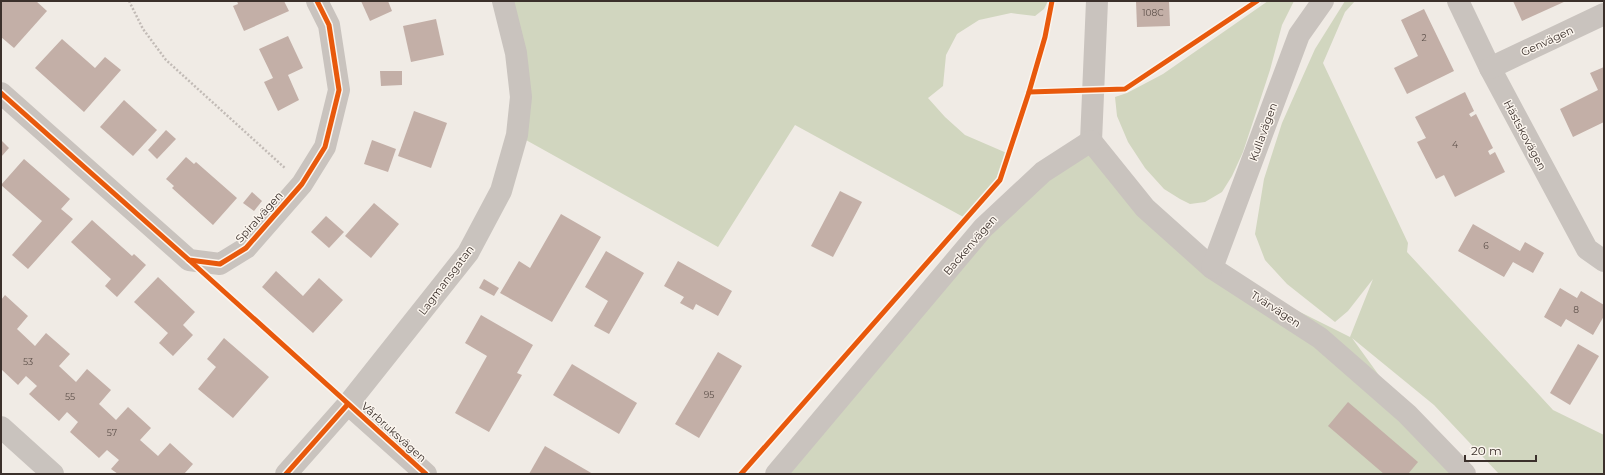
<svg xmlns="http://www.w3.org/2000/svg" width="1605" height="475" font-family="Montserrat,sans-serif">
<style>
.green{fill:#d1d6bf}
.building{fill:#c3afa7}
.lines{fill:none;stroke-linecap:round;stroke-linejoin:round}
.path{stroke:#c2bbb6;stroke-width:2.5;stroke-dasharray:2 2;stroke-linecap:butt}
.minor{stroke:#c9c3be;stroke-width:22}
.cycleway-casing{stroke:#fbf5ee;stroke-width:8}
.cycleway{stroke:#e8590c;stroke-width:5}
.labels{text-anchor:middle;stroke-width:3;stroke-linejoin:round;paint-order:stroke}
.number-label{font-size:9px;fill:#5d504a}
.street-label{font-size:11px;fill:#3b302b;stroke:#fbf5ee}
</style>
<rect width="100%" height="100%" fill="#f0ebe5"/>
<g class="green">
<polygon points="503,1 1048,1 1044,9 1035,16 1011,13 979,20 957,34 946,55 943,86 928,98 945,117 965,135 1009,154 1000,180 967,219 795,125 718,247 517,135"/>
<polygon points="1268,1 1294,1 1282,25 1270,70 1243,152 1232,176 1222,192 1205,202 1190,204 1180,199 1164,189 1145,168 1128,142 1117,116 1115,97 1127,93 1163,74"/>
<polygon points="1345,1 1355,1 1345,12 1323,63 1408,243 1407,252 1553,410 1604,435 1604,474 1499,474 1434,405 1352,338 1407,414 1465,474 776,474 983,228 1091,141 1212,268 1350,337 1373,279 1348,311 1335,322 1287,284 1265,260 1255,234 1264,179 1282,123 1315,49"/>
</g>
<g class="building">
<polygon points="1,1 36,1 47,11 14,48 1,37"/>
<polygon points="237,1 284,1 289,11 244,31 233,6 238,4"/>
<polygon points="361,1 388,1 392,11 370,21"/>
<polygon points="1136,1 1169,1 1170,26 1137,27"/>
<polygon points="1513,1 1566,1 1522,21"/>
<polygon points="1424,9 1454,71 1407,94 1394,68 1418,56 1401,20"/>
<polygon points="436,19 444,55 411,62 403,26"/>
<polygon points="288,36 303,68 288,75 299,100 278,111 264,82 273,78 259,49"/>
<polygon points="62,39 95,68 105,57 121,70 84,112 35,68"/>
<polygon points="1604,67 1604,122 1573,137 1560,109 1598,90 1590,73"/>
<polygon points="380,71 402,71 402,85 381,86"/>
<polygon points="1465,92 1474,111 1469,114 1471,117 1476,114 1493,148 1488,151 1490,155 1495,152 1505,172 1455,197 1444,175 1436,179 1417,142 1426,138 1415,117"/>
<polygon points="124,100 157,130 133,156 100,127"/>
<polygon points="414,111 447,123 431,168 398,156"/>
<polygon points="166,130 176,139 157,159 148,150"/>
<polygon points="1,140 9,148 1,157"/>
<polygon points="372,140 396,149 388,172 364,164"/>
<polygon points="186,157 194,164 196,162 237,198 213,225 172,188 174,186 166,179"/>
<polygon points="24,159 70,199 61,209 73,219 28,269 12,255 42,221 1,185"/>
<polygon points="840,191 862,202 833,257 811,246"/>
<polygon points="252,192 262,201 254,211 243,203"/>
<polygon points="374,203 399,224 371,258 345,236"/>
<polygon points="561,214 601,237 552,322 500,293 519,261 530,268"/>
<polygon points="326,216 344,232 329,248 311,232"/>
<polygon points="92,220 132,256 134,254 146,265 117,297 105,286 111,279 71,242"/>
<polygon points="1473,224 1520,251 1525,242 1544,253 1533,273 1513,262 1504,277 1458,251"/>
<polygon points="606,251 644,273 609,334 594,326 608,301 585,287"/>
<polygon points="678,261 732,291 718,316 696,304 693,310 680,303 684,297 664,286"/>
<polygon points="276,271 303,296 319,278 343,300 313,333 262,287"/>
<polygon points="158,277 195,312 183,325 193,335 173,356 159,343 168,333 134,302"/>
<polygon points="484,279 499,288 494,296 479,288"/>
<polygon points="1560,288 1577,298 1581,291 1604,305 1604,316 1593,335 1566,319 1561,327 1544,317"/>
<polygon points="5,295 28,316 17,329 35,346 46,333 70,354 59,366 76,382 87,369 111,390 99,404 116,420 128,407 151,428 140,440 158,456 170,443 193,464 184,474 118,474 111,469 119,460 107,450 99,458 70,432 78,422 67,412 59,421 29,394 37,386 26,376 18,385 1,369 1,300"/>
<polygon points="481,315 533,345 517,373 522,375 489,432 455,413 487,356 465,343"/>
<polygon points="224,338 269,377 233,418 198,389 216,367 207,359"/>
<polygon points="1578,344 1599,356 1570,405 1550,393"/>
<polygon points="718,352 742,366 699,438 675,424"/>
<polygon points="572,364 637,403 619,434 553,395"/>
<polygon points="1348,402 1418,462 1408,474 1384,474 1328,426"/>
<polygon points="545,446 593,474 529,474"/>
</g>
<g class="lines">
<polyline class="path" points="129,1 143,29 166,60 286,169"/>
<g class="minor">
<polyline points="1458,1 1490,68 1587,249 1604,261"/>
<polyline points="1490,68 1604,14"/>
<polyline points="1,93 189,260 220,264 246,248 302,184 325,147 339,90 329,25 317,1"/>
<polyline points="1091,141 1145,208 1212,268 1320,338 1407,414 1465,474"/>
<polyline points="1091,141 1097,1"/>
<polyline points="1212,268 1299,35 1323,1"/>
<polyline points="348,404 426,474"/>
<polyline points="1,427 53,474"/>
<polyline points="286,474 348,404 468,253 501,191 517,135 521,97 516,53 503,1"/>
<polyline points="776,474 983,228 1043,172 1091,141"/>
</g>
<g class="cycleway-casing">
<g id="cycleway">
<polyline points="1029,92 1125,89 1257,1"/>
<polyline points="1,93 189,260 220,264 246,248 302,184 325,147 339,90 329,25 317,1"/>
<polyline points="189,260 426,474"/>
<polyline points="286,474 348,404"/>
<polyline points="741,474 1000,180 1029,92 1045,37 1052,1"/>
</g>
</g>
<use href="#cycleway" class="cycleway"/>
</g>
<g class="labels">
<g class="number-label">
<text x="1153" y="16">108C</text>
<text x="1424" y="41">2</text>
<text x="1455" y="148">4</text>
<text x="1486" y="249">6</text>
<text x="1576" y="313">8</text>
<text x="28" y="365">53</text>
<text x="709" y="398">95</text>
<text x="70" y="400">55</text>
<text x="112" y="436">57</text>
</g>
<g class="street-label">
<text transform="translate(1547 41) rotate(-25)" y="4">Genvägen</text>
<text transform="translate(1263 132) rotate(-70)" y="4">Kullavägen</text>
<text transform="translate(1525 135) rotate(62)" y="4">Hästskovägen</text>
<text transform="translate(259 217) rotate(-48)" y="4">Spiralvägen</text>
<text transform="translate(970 245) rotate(-49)" y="4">Backenvägen</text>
<text transform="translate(446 280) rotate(-53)" y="4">Lagmansgatan</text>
<text transform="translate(1276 309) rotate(33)" y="4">Tvärvägen</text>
<text transform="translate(394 432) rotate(42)" y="4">Vårbruksvägen</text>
</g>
</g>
<rect width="1605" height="475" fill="none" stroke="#3b302b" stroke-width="4"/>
<path d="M1465 455v6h71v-6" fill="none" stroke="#3b302b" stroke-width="2"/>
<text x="1471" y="455" font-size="12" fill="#3b302b" stroke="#fbf5ee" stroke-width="3" paint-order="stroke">20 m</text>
</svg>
